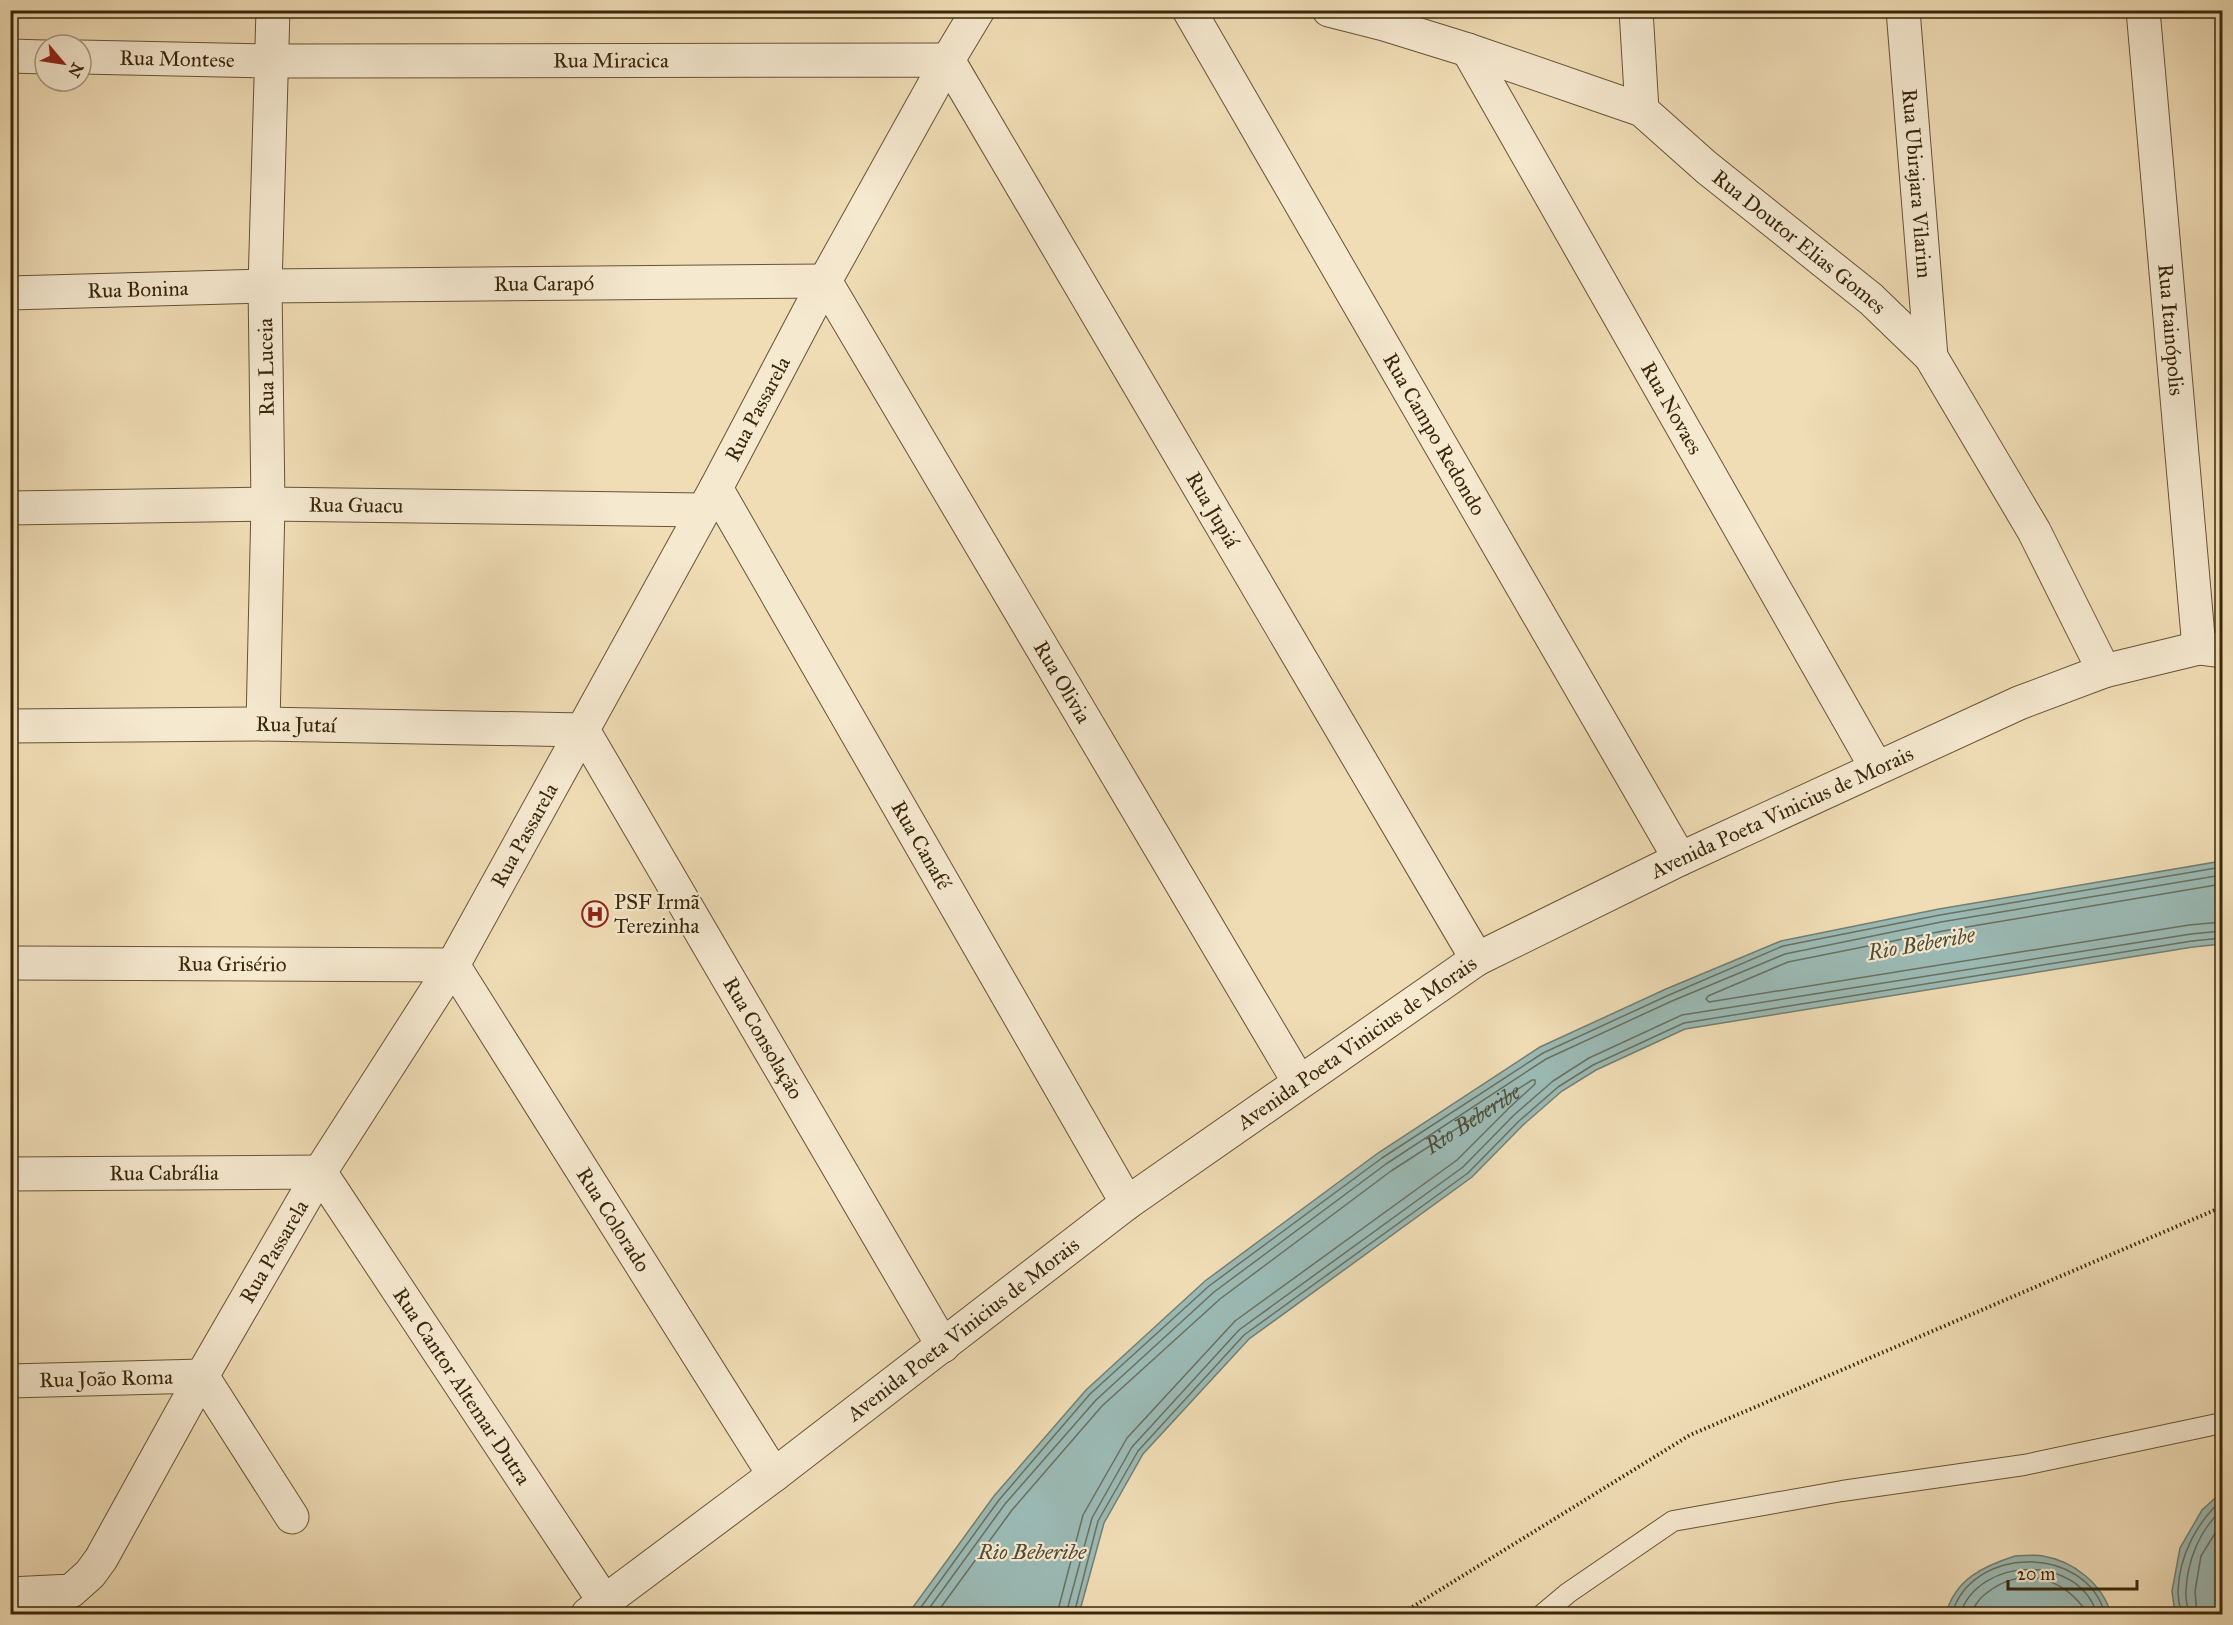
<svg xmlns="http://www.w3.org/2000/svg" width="2233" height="1625" font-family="'IM FELL Great Primer',serif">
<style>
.green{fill:#c0bf89;stroke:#7d7349;stroke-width:1.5}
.water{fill:#9bbab5;stroke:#747f70;stroke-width:1.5}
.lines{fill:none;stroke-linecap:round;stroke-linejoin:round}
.shore{stroke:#6a705f;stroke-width:1.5}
.service-casing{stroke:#685434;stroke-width:22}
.minor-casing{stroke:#685434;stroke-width:35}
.path{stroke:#3a2709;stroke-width:4;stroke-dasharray:1.5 3;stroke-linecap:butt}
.service{stroke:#f5e9d0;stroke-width:20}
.minor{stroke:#f5e9d0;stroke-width:33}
.labels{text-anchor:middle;stroke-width:4.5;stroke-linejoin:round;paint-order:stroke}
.street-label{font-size:21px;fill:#3a2709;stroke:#f5e9d0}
.poi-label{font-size:21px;fill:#3a2709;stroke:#f5e9d0;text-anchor:start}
.water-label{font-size:22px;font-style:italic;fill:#524c34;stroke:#f5e9d0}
</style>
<rect width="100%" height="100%" fill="#f0ddb6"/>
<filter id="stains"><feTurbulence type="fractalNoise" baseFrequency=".00333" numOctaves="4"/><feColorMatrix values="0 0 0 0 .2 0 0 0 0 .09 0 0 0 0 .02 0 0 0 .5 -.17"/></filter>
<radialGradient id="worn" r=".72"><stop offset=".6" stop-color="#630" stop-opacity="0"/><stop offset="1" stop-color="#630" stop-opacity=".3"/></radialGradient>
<polygon class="green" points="117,1611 328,1614 117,1614"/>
<g class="water">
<polygon points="2222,861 2222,944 2193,947 1685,1029 1596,1070 1562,1091 1523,1125 1472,1177 1249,1339 1143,1454 1104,1523 1079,1614 908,1614 994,1496 1086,1390 1205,1281 1378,1153 1540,1047 1666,989 1781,941 1939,909"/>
<polygon points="2222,1492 2222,1614 2175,1614 2172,1591 2180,1548 2202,1510"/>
<path d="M2015 1556C2024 1556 2035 1554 2043 1556 2074 1561 2103 1585 2111 1614H1946C1955 1579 1984 1566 2015 1556Z"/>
</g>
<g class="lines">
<g class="shore">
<polyline points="2222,884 1943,931 1788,962 1708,996 1706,999 1709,1002 2189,925 2222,922"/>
<polyline points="916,1614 999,1500 1090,1394 1209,1286 1382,1158 1543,1053 1669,995 1783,946 1940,915 2222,867"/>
<polyline points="925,1614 1005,1504 1096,1400 1214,1292 1386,1164 1546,1059 1672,1001 1785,954 1941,922 2222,875"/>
<path id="s1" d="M936 1614 1012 1510 1102 1406 1220 1299 1391 1171 1532 1080H1535V1084L1508 1109 1457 1160 1235 1321 1127 1438 1083 1515 1057 1614"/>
<polyline points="1066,1614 1092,1518 1132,1447 1239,1330 1463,1167 1514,1115 1553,1081 1589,1058 1682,1015 2191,934 2222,931"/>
<polyline points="1074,1614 1098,1521 1138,1451 1244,1335 1468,1173 1519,1121 1558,1087 1593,1065 1684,1023 2192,941 2222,938"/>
<path d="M1952 1614C1971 1545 2086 1544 2105 1614"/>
<path d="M1960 1614C1980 1556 2078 1553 2097 1614"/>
<path d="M1969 1614C1974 1608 1978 1600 1983 1596 2020 1564 2063 1576 2088 1614"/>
<path d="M2181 1614C2180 1607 2178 1599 2178 1591 2179 1556 2197 1522 2222 1500"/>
<path d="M2188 1614C2188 1607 2185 1598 2186 1591 2187 1561 2200 1529 2222 1510"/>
<polyline points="2197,1614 2195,1591 2201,1556 2222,1522"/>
</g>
<g class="service-casing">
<polyline id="service" points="1543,1614 1568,1593 1673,1521 1842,1491 2024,1465 2222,1423"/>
</g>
<g class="minor-casing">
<g id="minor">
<path id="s2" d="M1189 10 1680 859"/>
<path id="s3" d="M1329 10 1384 24 1468 50 1642 110 1706 167 1871 299 1931 357 2034 531 2104 671"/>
<polyline points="1636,10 1642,110"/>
<path id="s4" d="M1903 10 1931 357"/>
<path id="s5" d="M2143 10 2199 648"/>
<path id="s6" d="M1468 50 1876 767"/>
<polyline points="10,56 45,57"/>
<path id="s7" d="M81 57 273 61 948 60 1477 959"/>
<path id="s8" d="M10 293 265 286 825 281 1299 1082"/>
<path id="s9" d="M716 488 1127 1203"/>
<path id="s10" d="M10 508 268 504 702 510"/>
<polyline points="263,724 268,504 265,286 273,10"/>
<path id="s11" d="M10 726 263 724 583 730 943 1346"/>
<path id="s12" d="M10 963 453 965 774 1475"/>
<path id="s13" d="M10 1174 320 1172 604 1601"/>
<path id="s14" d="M10 1381 202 1376 292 1517"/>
<path id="s15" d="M10 1594 71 1591 90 1574 101 1559 202 1376 320 1172 453 965 716 488 825 281 948 60 978 10"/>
<path id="s16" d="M588 1614 774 1475 1127 1203 1477 959 1680 859 2019 703 2104 671 2199 648 2222 651"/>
</g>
</g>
<polyline class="path" points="1401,1614 1690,1435 2222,1207"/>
<use href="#service" class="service"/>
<use href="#minor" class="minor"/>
</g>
<defs>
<g id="hospital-ring" transform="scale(1.35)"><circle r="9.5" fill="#f5e9d0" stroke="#8f2418" stroke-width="1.5"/><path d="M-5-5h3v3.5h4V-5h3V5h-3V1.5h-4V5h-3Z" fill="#8f2418"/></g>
</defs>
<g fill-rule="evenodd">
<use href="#hospital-ring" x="595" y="914"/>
</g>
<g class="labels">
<g class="street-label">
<text dy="7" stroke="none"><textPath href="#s7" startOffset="96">Rua Montese</textPath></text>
<text dy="7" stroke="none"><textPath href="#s7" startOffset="530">Rua Miracica</textPath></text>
<text dy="7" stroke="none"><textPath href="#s4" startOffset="174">Rua Ubirajara Vilarim</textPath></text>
<text dy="7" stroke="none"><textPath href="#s3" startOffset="534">Rua Doutor Elias Gomes</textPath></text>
<text dy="7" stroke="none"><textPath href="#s8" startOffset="534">Rua Carapó</textPath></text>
<text dy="7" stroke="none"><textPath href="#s8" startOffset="128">Rua Bonina</textPath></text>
<text dy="7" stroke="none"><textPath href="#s5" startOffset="321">Rua Itainópolis</textPath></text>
<text transform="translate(266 367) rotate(-91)" y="7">Rua Luceia</text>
<text dy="7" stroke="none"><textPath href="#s6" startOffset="412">Rua Novaes</textPath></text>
<text dy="7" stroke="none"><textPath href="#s15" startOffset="1430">Rua Passarela</textPath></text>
<text dy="7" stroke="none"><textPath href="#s2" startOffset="490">Rua Campo Redondo</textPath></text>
<text dy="7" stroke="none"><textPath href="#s10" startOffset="346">Rua Guacu</textPath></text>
<text dy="7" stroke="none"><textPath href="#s7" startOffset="1389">Rua Jupiá</textPath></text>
<text dy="7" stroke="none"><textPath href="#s8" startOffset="1281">Rua Olivia</textPath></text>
<text dy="7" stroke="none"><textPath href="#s11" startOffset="286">Rua Jutaí</textPath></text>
<text dy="7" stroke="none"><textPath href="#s16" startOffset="1443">Avenida Poeta Vinicius de Morais</textPath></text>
<text dy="7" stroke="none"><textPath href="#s15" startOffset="944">Rua Passarela</textPath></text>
<text dy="7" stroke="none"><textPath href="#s9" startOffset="412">Rua Canafé</textPath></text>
<text dy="7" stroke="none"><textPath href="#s12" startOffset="222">Rua Grisério</textPath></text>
<text dy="7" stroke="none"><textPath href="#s11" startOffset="930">Rua Consolação</textPath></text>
<text dy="7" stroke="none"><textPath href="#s16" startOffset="958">Avenida Poeta Vinicius de Morais</textPath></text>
<text dy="7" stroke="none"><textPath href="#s13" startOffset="154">Rua Cabrália</textPath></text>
<text dy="7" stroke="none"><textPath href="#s12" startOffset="744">Rua Colorado</textPath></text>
<text dy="7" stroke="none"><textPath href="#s15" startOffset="458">Rua Passarela</textPath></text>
<text dy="7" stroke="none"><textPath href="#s16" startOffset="471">Avenida Poeta Vinicius de Morais</textPath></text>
<text dy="7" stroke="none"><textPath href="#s14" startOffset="96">Rua João Roma</textPath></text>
<text dy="7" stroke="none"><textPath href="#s13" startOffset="567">Rua Cantor Altemar Dutra</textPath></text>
</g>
<g class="poi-label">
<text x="614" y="909">PSF Irmã<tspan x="614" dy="24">Terezinha</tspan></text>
</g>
<g class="water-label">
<text transform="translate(1921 943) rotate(-10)" y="8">Rio Beberibe</text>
<text dy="8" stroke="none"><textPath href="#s1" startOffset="736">Rio Beberibe</textPath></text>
<text x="1032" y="1559">Rio Beberibe</text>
</g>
</g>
<rect width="2233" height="1625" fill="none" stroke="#f0ddb6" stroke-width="36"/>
<rect x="12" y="12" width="2209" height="1601" fill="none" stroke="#3a2709" stroke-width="3"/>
<rect x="18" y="18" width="2197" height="1589" fill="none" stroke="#3a2709" stroke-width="1.5"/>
<g transform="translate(63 63) rotate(119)"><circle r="28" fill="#f5e9d0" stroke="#aa9b80" stroke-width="1.5"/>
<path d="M0-4.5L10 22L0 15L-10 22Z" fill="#8f2418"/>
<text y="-9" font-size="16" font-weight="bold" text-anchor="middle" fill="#3a2709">N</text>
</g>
<path d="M2008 1580v9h129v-9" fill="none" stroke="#3a2709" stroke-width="3"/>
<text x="2017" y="1580" font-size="18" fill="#3a2709" stroke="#f5e9d0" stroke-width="4.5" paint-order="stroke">20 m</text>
<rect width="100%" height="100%" filter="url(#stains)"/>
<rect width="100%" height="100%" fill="url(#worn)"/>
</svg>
